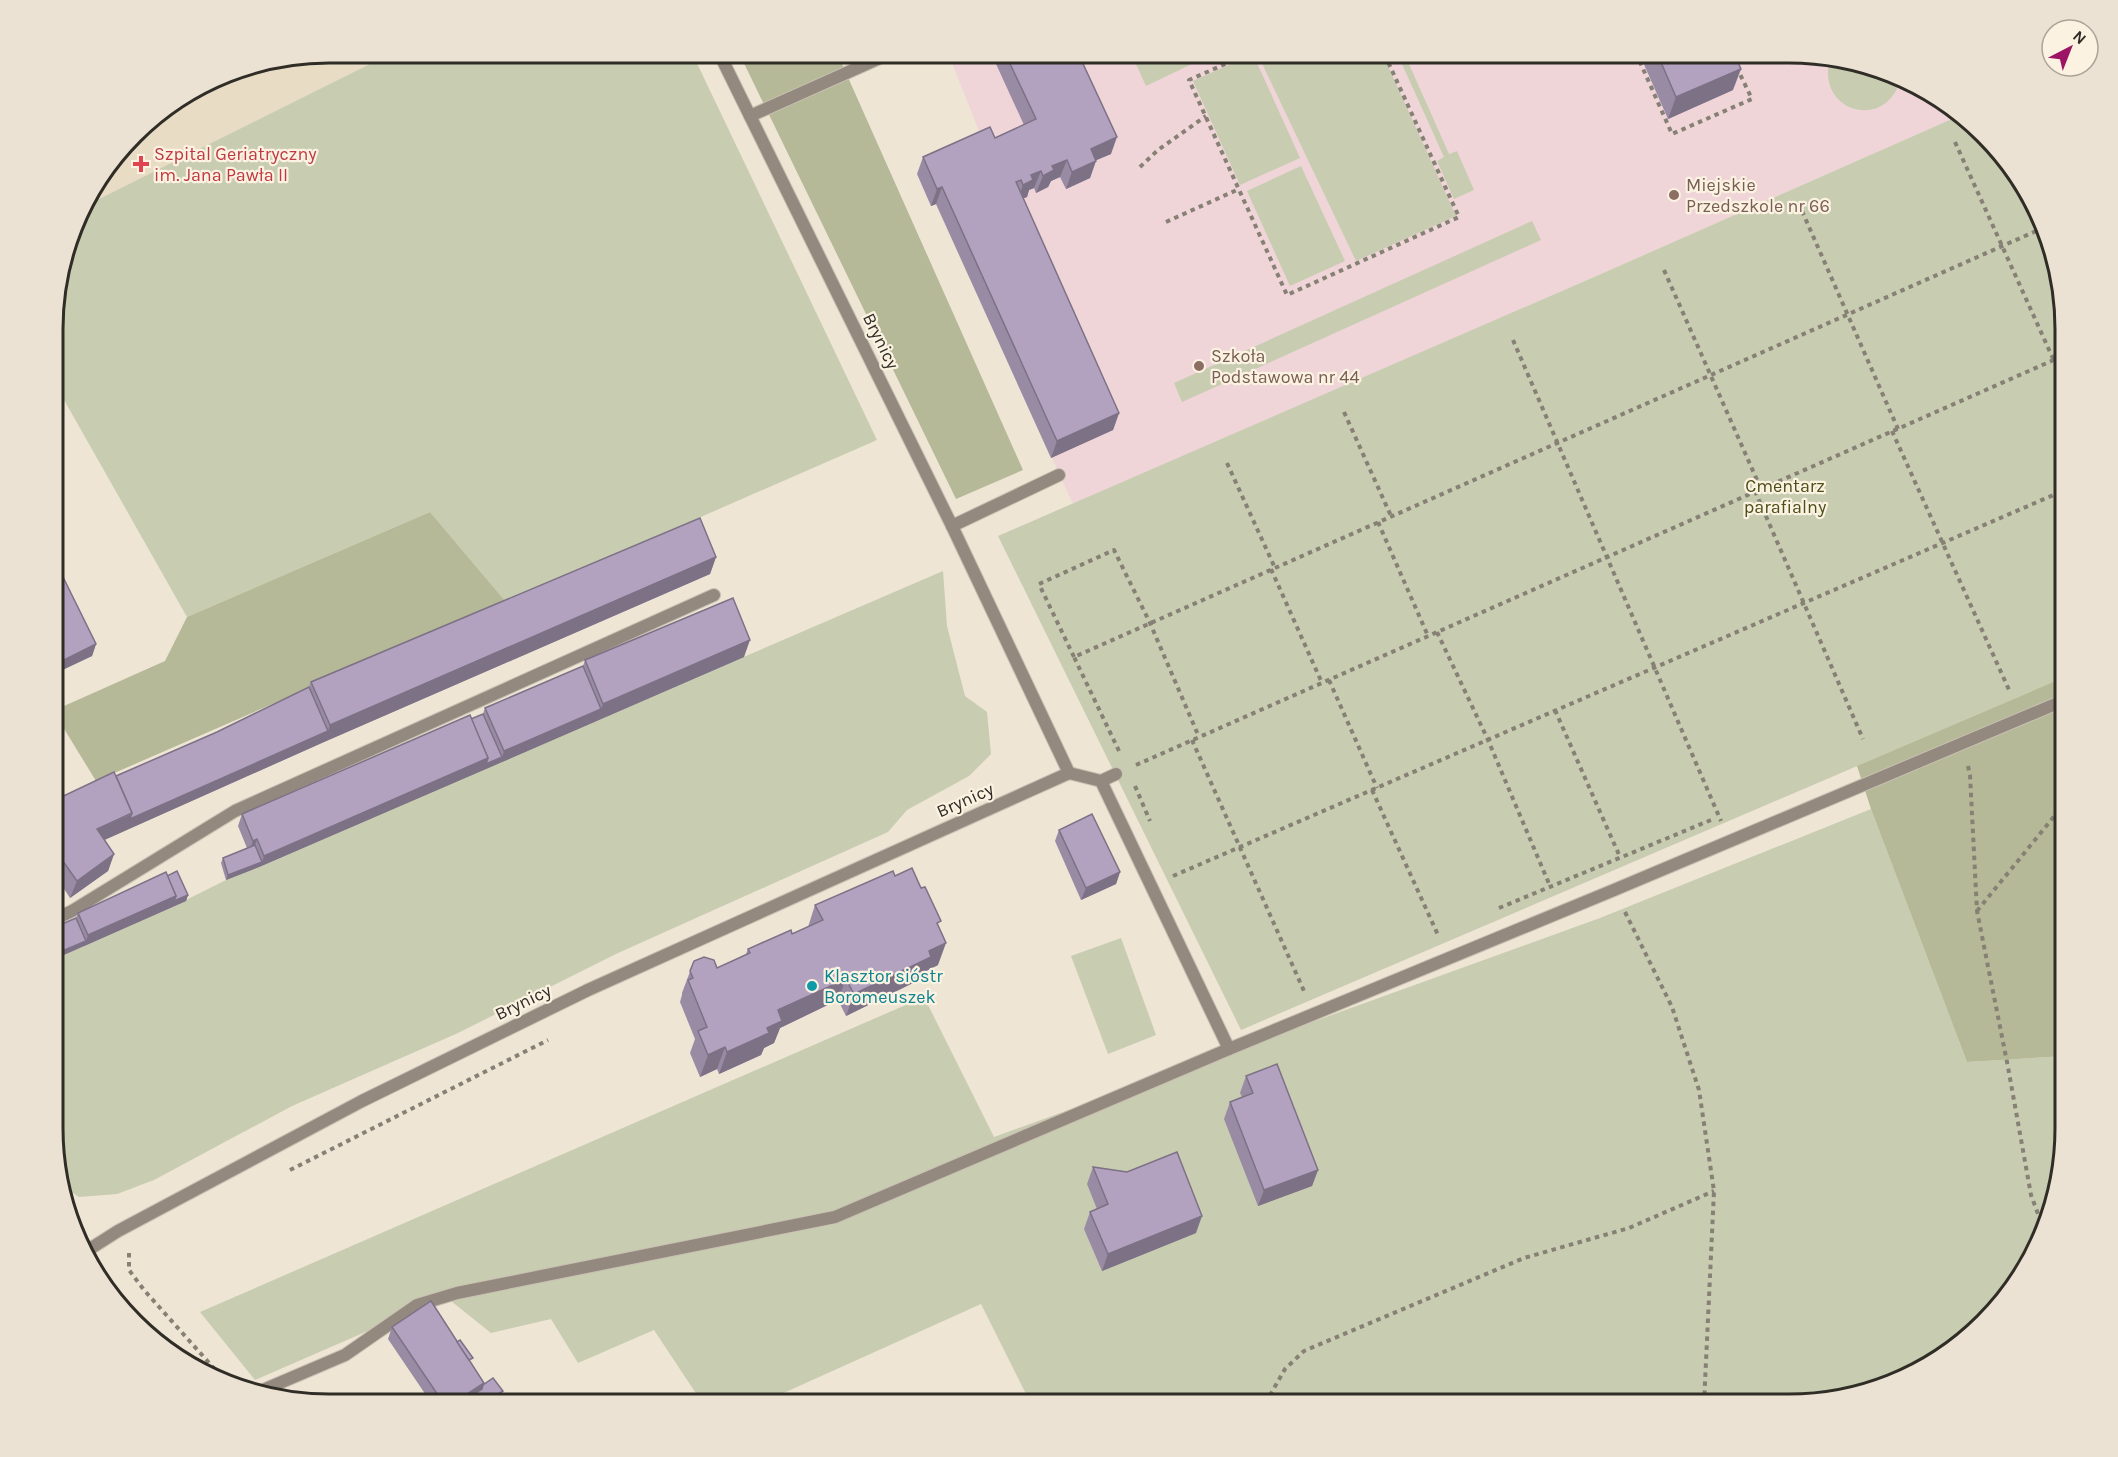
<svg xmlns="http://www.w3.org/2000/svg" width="2118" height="1457" font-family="Karla,sans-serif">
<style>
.built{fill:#e9dcc5}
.education{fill:#efd5d8}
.green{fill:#c8ccb0}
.forest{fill:#b5b997}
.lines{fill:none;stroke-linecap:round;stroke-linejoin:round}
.service-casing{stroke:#c8c0b2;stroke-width:14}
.minor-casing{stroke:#c8c0b2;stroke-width:14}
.path{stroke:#868075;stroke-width:4;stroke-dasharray:4.5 4.5;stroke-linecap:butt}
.service{stroke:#93897e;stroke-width:12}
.minor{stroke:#93897e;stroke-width:12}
.wall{fill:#998ba4}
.shaded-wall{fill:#7d7186}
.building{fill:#b2a2bf;stroke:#7d7186;stroke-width:1.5}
.health-dot{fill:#e0444e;stroke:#fcf2e2;stroke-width:2}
.education-dot{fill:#8d6e63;stroke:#fcf2e2;stroke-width:2}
.culture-dot{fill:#0f9aa8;stroke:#fcf2e2;stroke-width:2}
.labels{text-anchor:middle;stroke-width:4.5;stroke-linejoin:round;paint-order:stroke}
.health-label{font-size:18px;fill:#be3a42;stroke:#fcf2e2;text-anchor:start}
.education-label{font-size:18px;fill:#785e54;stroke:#fcf2e2;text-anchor:start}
.street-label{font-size:18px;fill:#302d27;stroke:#fcf2e2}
.park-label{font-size:18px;fill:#4b4f18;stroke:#fcf2e2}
.culture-label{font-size:18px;fill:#0d838f;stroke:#fcf2e2;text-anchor:start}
.rim{fill:none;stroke:#302d27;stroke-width:3}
</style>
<rect width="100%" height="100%" fill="#eee5d5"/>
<polygon class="built" points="329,53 392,53 81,208 147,121 224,73"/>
<polygon class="education" points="948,53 1807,53 1878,67 1957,109 1961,115 1601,274 1073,504 936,205 931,206 917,174 984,144"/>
<g class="green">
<polygon points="392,53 692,53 877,440 506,602 430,512 187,617 55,384 55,293 81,208"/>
<polygon points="1131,53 1215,53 1146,86"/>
<polygon points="1257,53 1382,53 1456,216 1356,261"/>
<polygon points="1397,53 1404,53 1449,154 1457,151 1474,190 1454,199 1437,161 1444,157"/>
<polygon points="1253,54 1300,158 1240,185 1193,81"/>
<path d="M1830 58 1878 67 1900 79C1888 131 1815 114 1830 58Z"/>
<polygon points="1961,115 2037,207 2065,311 2065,677 1241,1030 998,536 1601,274"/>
<polygon points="1301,166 1345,261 1290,286 1247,191"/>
<polygon points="1532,221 1541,240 1182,402 1174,383"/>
<polygon points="943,571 947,626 965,696 987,712 991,754 969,776 907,810 888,832 618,953 458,1033 292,1106 154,1180 117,1194 79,1197 62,1186 55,1164 55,959 172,907 226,880"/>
<polygon points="1871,809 1967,1062 2065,1056 2065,1146 2051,1217 2009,1296 1911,1376 1789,1404 1031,1404 981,1304 759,1404 703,1404 654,1330 578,1363 551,1319 491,1333 446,1297 255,1380 200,1312 924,997 994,1137 1600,918"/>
<polygon points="1121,938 1156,1035 1108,1054 1071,956"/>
</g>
<g class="forest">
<polygon points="739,53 841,53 838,55 1023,470 956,499"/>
<polygon points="430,512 506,602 96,781 55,714 55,710 165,661 187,617"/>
<polygon points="2065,677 2065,1056 1967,1062 1871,809 1857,766"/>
</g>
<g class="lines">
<g class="service-casing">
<g id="service">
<polyline points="719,53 750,116"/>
<polyline points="952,526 1059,475"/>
<polyline points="1069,773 1101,781 1116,774"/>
<polyline points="1101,781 1229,1049"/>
<polyline points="55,919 72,911 235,811 714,595"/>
<polyline points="256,1393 345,1355 417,1305 457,1293 835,1217 1229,1049 1614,890 2065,700"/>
</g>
</g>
<g class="minor-casing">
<polyline id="minor" points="85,1252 118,1231 362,1101 588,990 1069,773 952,526 750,116 891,53"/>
</g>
<g class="path">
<polyline points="1250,53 1189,80 1287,295 1459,217 1384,53"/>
<polyline points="1636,53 1672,134 1752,99 1737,68"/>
<polyline points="1955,142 2065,385"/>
<polyline points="1140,167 1158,150 1206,116"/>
<polyline points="1802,211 1898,429"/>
<polyline points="1166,222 1239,189"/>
<polyline points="1664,270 1761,489"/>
<polyline points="1513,340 1721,821"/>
<polyline points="1344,412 1391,516"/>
<polyline points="1892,431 2010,692"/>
<polyline points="1227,463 1275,568"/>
<polyline points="1755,491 1863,739"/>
<polyline points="1378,522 1428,636"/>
<polyline points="1271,569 1322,683"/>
<polyline points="1437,632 1488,740 1550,886"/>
<polyline points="1074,657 1039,584 1114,550 1150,623 1199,737"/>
<polyline points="1329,680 1377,788"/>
<polyline points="1555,710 1620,857"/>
<polyline points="1192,740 1304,991"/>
<polyline points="1119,751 1074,657 2043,228"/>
<polyline points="1136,765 2065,355"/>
<polyline points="1968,766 1970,775 1977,911 2008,1067 2031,1195 2044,1230"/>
<polyline points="1135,786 1150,821"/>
<polyline points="1372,790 1438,935"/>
<polyline points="1173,876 2065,490"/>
<polyline points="1499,908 1711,820"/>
<polyline points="1977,911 2065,803"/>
<polyline points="1625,912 1672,1007 1699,1090 1714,1191 1704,1404"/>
<polyline points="290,1170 548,1040"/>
<polyline points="129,1253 129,1270 144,1290 227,1383"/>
<polyline points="1270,1404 1269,1397 1285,1369 1304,1351 1524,1258 1629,1228 1714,1191"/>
</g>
<use href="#service" class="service"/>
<use href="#minor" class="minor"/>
</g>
<g class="wall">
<polygon points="991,53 1078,53 1111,154 1096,160 1090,178 1066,189 1060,177 1051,181 1048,187 1036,193 1034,188 1029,190 1027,197 1023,198 1119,413 1113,430 1051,458 936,204 931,206 917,174 923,157 995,138 1024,125"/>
<polygon points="1639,53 1734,53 1733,90 1668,119"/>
<polygon points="716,557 710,574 324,742 104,840 114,854 108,871 70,898 55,875 55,784 61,797 116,776 217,732 309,687 311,682"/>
<polygon points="55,580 96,644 92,656 58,672 55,667"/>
<polygon points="744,657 259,867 226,880 221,863 223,858 247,848 238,826 242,814 483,714 485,708 583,666 585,660"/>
<polygon points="1059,830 1120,872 1116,884 1081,900 1055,841"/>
<polygon points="167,876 188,895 186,901 84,946 76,918 78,913"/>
<polygon points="895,876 939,928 938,965 926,971 923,978 846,1016 838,1000 780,1028 774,1043 764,1048 761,1055 719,1074 717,1069 700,1077 690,1053 695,1039 680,1002 682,995 682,993 694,961 717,968 746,954 748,949 792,934 808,927 815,905"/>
<polygon points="1246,1076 1318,1170 1312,1186 1258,1206 1224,1119 1230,1102 1242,1097 1240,1093"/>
<polygon points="1093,1167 1127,1172 1196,1233 1102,1271 1084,1229 1090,1212 1097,1209 1087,1184"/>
<polygon points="392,1327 471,1363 484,1383 500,1397 490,1404 432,1404 388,1339"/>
</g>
<g class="shaded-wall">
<polygon points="1741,69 1733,90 1668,119 1676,97"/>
<polygon points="1117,137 1111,154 1085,165 1091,149"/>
<polygon points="1067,160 1060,177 1051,181 1048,187 1036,193 1043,176 1052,166"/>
<polygon points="1096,161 1090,178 1066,189 1072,172"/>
<polygon points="1041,171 1034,188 1029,190 1027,197 1017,201 1023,185 1031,175"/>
<polygon points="942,187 936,204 931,206 937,189"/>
<polygon points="1119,413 1113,430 1051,458 1057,441"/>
<polygon points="716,557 710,574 324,742 91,846 97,829 328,731 330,725"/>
<polygon points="750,640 744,657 500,763 504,751 601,709 603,704"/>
<polygon points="96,644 92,656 58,672 62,661"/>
<polygon points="502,757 500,763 259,867 226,880 228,875 262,862 264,856 488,758"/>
<polygon points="257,839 253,851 249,853 253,841"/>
<polygon points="114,854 108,871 70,898 77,881"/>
<polygon points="1120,872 1116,884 1081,900 1086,888"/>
<polygon points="188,895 186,901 55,959 55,954 86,941 88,935 176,896"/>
<polygon points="946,943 938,965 926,971 923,978 846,1016 854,994 929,951"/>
<polygon points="846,979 838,1000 780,1028 774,1043 764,1048 761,1055 719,1074 727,1052 767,1028 778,1010"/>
<polygon points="725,1047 717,1069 700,1077 708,1055"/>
<polygon points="1318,1170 1312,1186 1258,1206 1264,1190"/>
<polygon points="1202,1216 1196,1233 1102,1271 1108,1254"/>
<polygon points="484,1383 480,1395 465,1404 452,1404"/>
<polygon points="503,1391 500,1397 490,1404 483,1404"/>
</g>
<g class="building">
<polygon points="1005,53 1078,53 1117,137 1091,149 1096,161 1072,172 1067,160 1052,166 1054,170 1043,176 1041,171 1031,175 1033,180 1023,185 1021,180 1016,182 1119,413 1057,441 942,187 937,189 923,157 990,127 995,138 1036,119"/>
<polygon points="1657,53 1734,53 1741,69 1676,97"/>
<polygon points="700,518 716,557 330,725 311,682"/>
<polygon points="63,577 96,644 62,661 55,647 55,580"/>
<polygon points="733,598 750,640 603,704 585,660"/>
<polygon points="583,666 601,709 504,751 485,708"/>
<polygon points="309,687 328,731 130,819 132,813 116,776 217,732"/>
<polygon points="483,714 502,757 486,764 488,758 471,719"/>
<polygon points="470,715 488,758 264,856 257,839 253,841 242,814"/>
<polygon points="114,772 132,813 97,829 114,854 77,881 55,850 55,800"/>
<polygon points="55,784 61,797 55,800"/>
<polygon points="1092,814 1120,872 1086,888 1059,830"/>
<polygon points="255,845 262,862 228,875 223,858"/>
<polygon points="912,868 921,888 925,887 941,921 937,923 946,943 929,951 931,957 854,994 846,979 778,1010 782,1021 767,1028 769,1033 727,1052 725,1047 708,1055 698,1031 707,1027 688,980 693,978 690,971 694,961 704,957 714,960 717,968 750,953 748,949 791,930 792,934 823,920 815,905 893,871 895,876"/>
<polygon points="177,871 188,895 174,901 176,896 167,876"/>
<polygon points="166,872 176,896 88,935 78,913"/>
<polygon points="76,918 86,941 55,954 55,927"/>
<polygon points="1277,1064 1318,1170 1264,1190 1230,1102 1253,1093 1246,1076"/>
<polygon points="1177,1152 1202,1216 1108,1254 1090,1212 1108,1204 1093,1167 1127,1172"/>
<polygon points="431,1301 484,1383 452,1404 444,1404 392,1327"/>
<polygon points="460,1340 473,1358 469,1360 457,1342"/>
<polygon points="493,1378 503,1391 483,1404 459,1404 482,1389 483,1385"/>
</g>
<path class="health-dot" d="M138 155h6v6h6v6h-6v6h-6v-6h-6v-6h6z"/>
<g class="education-dot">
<circle cx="1674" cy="195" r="6"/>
<circle cx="1199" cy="366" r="6"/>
</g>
<circle class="culture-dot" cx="812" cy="986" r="6"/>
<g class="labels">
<g class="health-label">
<text x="154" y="160">Szpital Geriatryczny<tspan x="154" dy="21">im. Jana Pawła II</tspan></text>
</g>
<g class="education-label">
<text x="1686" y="191">Miejskie<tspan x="1686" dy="21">Przedszkole nr 66</tspan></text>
<text x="1211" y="362">Szkoła<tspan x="1211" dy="21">Podstawowa nr 44</tspan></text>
</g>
<g class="street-label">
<text transform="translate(881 341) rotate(64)" y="6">Brynicy</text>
<text transform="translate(965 800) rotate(-24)" y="6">Brynicy</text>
<text transform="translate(523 1002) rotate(-26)" y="6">Brynicy</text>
</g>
<g class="park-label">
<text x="1785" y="492">Cmentarz<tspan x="1785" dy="21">parafialny</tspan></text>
</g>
<g class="culture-label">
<text x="824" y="982">Klasztor sióstr<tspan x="824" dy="21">Boromeuszek</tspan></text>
</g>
</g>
<path d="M0 0H2118V1457H0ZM329 63H1789A266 266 0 0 1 2055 329V1128A266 266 0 0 1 1789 1394H329A266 266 0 0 1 63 1128V329A266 266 0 0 1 329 63Z" fill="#ece2d3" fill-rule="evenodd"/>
<path class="rim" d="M329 63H1789A266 266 0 0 1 2055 329V1128A266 266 0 0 1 1789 1394H329A266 266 0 0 1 63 1128V329A266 266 0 0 1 329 63Z"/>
<g transform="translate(2070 48) rotate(42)"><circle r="28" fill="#fcf2e2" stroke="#aaa397" stroke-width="1.5"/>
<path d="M0-4.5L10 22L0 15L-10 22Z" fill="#9c1464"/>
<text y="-9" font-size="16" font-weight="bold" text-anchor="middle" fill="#302d27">N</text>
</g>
</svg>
